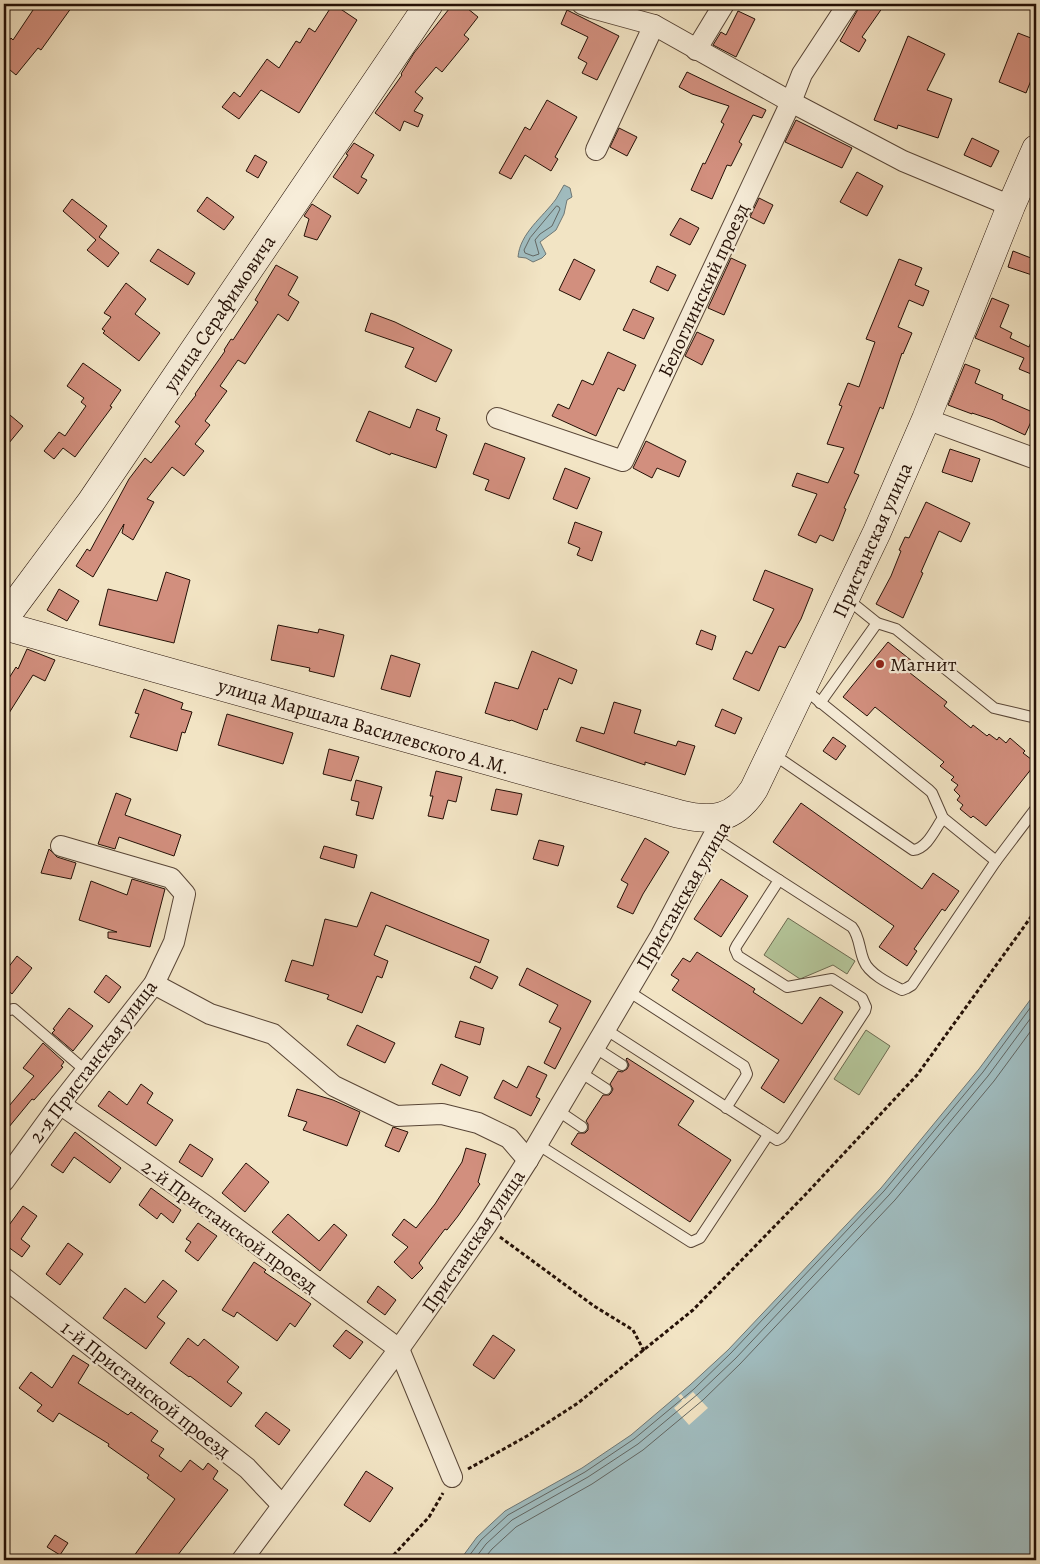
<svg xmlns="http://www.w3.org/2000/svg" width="1040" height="1564" font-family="Alegreya,serif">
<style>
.green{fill:#b4c599;stroke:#6c6a50}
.water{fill:#a0bcbf;stroke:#6e7775}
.pier{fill:#f2e4c4}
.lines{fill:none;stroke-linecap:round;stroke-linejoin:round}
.shore{stroke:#626662;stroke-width:1}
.building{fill:#d28f7e;stroke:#241006}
.lane-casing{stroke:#584536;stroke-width:12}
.street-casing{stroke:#584536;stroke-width:22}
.secondary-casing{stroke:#241006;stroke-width:29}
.path{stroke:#241006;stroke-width:3;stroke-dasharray:4 2.5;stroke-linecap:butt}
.lane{stroke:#f7edd9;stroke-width:10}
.street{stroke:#f7edd9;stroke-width:20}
.secondary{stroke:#f7edd9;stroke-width:28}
.poi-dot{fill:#8f2418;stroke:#f7edd9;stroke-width:2}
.labels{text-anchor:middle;stroke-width:4.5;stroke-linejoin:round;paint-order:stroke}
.street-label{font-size:20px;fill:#241006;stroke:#f7edd9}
.poi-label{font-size:20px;fill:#241006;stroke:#f7edd9;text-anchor:start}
</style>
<rect width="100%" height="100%" fill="#f2e4c4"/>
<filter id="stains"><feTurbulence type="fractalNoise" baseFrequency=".004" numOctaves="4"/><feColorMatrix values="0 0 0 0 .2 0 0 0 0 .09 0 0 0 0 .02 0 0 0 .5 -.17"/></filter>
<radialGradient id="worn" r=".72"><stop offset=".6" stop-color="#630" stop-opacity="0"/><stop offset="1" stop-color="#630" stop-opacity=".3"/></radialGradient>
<g class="green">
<polygon points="788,918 855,961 847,974 833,965 800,979 764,955"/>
<polygon points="866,1030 890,1046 859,1095 834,1079"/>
</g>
<g class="water">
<path d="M564 185 570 188 572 197 567 200 564 214 556 230 540 242 546 254 542 258 533 262 526 258 518 257C520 233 543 217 556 199 559 194 561 190 564 185Z"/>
<polygon points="1036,992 1036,1560 460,1560 477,1537 505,1511 582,1468 631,1435 690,1385 728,1350 881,1188 979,1069"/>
</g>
<polygon class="pier" points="693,1392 708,1408 689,1425 674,1408 682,1401 678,1396 681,1394 685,1399"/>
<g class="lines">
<g class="shore">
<polygon points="557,206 559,207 560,209 552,226 540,234 535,240 539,254 533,256 525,253 524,250 530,238"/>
<polyline points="466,1560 481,1540 508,1515 585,1472 634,1439 694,1389 731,1353 884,1191 983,1072 1036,1000"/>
<polyline points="474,1560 486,1544 512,1520 588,1477 638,1444 698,1394 736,1358 889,1195 988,1076 1036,1011"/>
<polyline points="483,1560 492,1549 516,1527 592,1484 643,1450 703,1400 740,1364 895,1200 994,1081 1036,1024"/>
</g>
</g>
<g class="building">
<polygon points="37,4 74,4 41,50 38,48 16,75 4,65 4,47 11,38 13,40"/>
<polygon points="333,4 357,20 299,113 261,90 239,119 222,107 234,92 240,97 267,59 279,68 296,41 300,43 309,28 315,32"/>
<polygon points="453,4 462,4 478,17 464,35 469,39 442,72 436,67 415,92 423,98 414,111 423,115 418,127 404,121 400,131 375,113 402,75 401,74 414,53"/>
<polygon points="861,4 885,4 862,37 866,40 859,52 840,41"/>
<polygon points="567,10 619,36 597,80 582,73 587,63 578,58 588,37 561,24"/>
<polygon points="738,11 755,19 736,57 713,45 721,32 726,35"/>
<polygon points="1018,33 1036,40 1036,68 1026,93 999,82"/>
<polygon points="908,36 945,54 927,90 952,99 938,138 898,125 897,129 874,120"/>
<polygon points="687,72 766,110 762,118 753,115 739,142 742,144 731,166 727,165 712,199 691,190 703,163 705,164 724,124 721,122 729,106 692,94 679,87"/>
<polygon points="547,100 577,117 555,157 558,159 551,171 525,155 511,179 499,173 525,127 530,130"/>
<polygon points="796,120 852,148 842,168 785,142"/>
<polygon points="619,128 637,137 627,156 610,147"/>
<polygon points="972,138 999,151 991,167 964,155"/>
<polygon points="354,143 374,155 361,177 367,180 358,194 333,177 348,155 346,154"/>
<polygon points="255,155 267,162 258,178 246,171"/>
<polygon points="857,172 883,186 867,216 840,202"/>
<polygon points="207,197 234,217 224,230 197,211"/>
<polygon points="759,198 773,205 764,224 750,217"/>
<polygon points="72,199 107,226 99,237 119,253 108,267 87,250 96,240 63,211"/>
<polygon points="312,204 331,216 317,240 304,236 309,219 304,216"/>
<polygon points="680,218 699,228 690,245 670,235"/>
<polygon points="158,249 195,273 188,285 150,261"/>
<polygon points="1013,251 1036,260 1032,275 1008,267"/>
<polygon points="731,258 746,265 724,315 708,308"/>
<polygon points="574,259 595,270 580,300 559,290"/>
<polygon points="899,259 922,268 915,285 929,291 923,306 909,300 898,327 912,333 903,354 902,353 883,409 880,407 854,473 859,475 844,508 846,509 839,527 833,541 820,535 816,543 798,535 817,494 792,486 797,473 828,483 844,448 827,444 842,406 839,405 848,383 859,387 875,342 866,339"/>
<polygon points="276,265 298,277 288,295 299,302 288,321 278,314 245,364 238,360 220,386 227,391 205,421 210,425 195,444 204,451 184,476 172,467 147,499 154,502 133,540 122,533 124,524 93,577 76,566 87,549 90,551 129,479 145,458 151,463 180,426 175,422 196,395 195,394 225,351 224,350 231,339 233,340 258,302 255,300"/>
<polygon points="657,266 676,275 668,291 650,282"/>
<polygon points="126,283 146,299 135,314 160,333 139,361 103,333 105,331 102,329 111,317 104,313"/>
<polygon points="992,298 1009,305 1000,327 1012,333 1010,338 1029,347 1036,330 1036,376 1019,369 1024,358 975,338"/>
<polygon points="633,309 654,318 644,339 623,330"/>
<polygon points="371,313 395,322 452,350 436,382 405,367 414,348 365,331"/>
<polygon points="697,332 714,340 702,365 685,356"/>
<polygon points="608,352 636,365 624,391 618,388 596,436 552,416 558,404 569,409 582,380 593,385"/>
<polygon points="83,363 121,390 110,406 112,407 75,457 63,448 54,459 44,451 59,432 65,436 86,406 81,402 84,398 67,386"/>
<polygon points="965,364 980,370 975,383 1003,395 1002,399 1035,413 1025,435 993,420 972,413 972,414 948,405"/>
<polygon points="417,409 440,418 436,430 447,435 436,468 391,453 390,455 356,441 369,411 410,428"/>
<polygon points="4,410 23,426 4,449"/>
<polygon points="646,441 686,461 679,477 657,468 652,478 633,468"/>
<polygon points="485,443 525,458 509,499 485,490 489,480 473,474"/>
<polygon points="950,449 980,459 972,482 942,472"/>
<polygon points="565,468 590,478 577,509 553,499"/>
<polygon points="926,502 970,523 961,542 939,531 921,572 923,573 903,618 876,604 891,576 901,551 899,550 905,537 909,538"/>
<polygon points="575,522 602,532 592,561 577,555 580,548 568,543"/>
<polygon points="765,570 813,589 801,619 785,648 779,646 759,691 733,679 746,651 752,654 774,609 753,600"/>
<polygon points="166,572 190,580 174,643 99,625 108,589 157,601"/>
<polygon points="59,589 79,601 67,621 47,610"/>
<polygon points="278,625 318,633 319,629 344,635 334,677 309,671 310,668 271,660"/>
<polygon points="701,630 716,636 712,650 696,644"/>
<polygon points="888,642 912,661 905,669 947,702 944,706 971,728 973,725 987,736 989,734 997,740 999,737 1006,743 1010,738 1025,751 1023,753 1036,763 986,826 973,816 971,818 960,809 963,805 957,800 960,796 954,790 958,785 951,780 954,777 940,766 944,762 875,707 867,716 843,697"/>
<polygon points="27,649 55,660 45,681 33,675 4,721 4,686 16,667 18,669"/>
<polygon points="532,651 577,670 572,684 559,678 547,710 544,709 537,730 511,720 510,721 485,713 495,682 518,689"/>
<polygon points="391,655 420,664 410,697 381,689"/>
<polygon points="144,689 183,703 181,709 192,712 185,733 182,732 177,751 130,737 139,714 135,713"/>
<polygon points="614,702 641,710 634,733 676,746 678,741 695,746 685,775 645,762 645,765 576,741 581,727 604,734"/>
<polygon points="722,709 742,718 735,734 715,726"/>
<polygon points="227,714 293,733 283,764 218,745"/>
<polygon points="833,737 846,746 836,760 823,751"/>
<polygon points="329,749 359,757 351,781 323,774"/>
<polygon points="436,771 462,777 456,802 448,800 443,819 428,816 433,796 430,796"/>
<polygon points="356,780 382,787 373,819 356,815 359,802 351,800"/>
<polygon points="496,789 522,794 517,815 491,810"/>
<polygon points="116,793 131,799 125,815 181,835 174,856 119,837 115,849 98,844"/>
<polygon points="801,803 922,889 933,873 959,891 945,911 942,909 914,949 917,951 907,966 879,947 894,926 773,842"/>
<polygon points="645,838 669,852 643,894 633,914 617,907 628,884 621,880"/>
<polygon points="539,840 564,846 558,866 533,859"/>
<polygon points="324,846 357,855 354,868 320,858"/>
<polygon points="49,849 57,857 76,863 71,879 41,873"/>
<polygon points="132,879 165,889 150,947 108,938 108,932 117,932 79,920 91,881 127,895"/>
<polygon points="721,879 748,896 721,937 694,919"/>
<polygon points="371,892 489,940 480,963 386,925 374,955 388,961 382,978 377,976 362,1013 327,999 329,995 285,981 292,960 313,966 325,919 357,927"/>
<polygon points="697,952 755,989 753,992 802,1024 820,997 843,1012 784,1103 761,1088 779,1060 672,990 679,980 671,975 683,958 690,962"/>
<polygon points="17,956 32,968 12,994 4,987 4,973"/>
<polygon points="475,966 498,977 492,989 470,978"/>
<polygon points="527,968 591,1001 555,1069 544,1063 561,1028 549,1022 558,1005 519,985"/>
<polygon points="106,975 121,987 109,1003 94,992"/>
<polygon points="69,1008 93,1026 73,1051 52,1033 55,1030 53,1029"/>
<polygon points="460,1021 484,1028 480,1045 455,1037"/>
<polygon points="357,1025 395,1043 385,1063 347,1045"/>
<polygon points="43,1043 64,1062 61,1066 63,1067 34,1100 32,1099 4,1133 4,1112 34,1076 23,1068"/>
<polygon points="627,1058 694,1101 678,1125 731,1160 690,1222 571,1144 578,1133 585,1133 588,1130 588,1124 586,1121 603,1095 609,1095 611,1093 613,1089 610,1084 618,1071 622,1072 627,1069 629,1065 626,1059"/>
<polygon points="441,1064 468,1077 460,1096 432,1084"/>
<polygon points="528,1066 547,1075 536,1097 540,1099 531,1116 494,1098 503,1080 517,1088"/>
<polygon points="141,1084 153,1093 147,1103 173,1120 156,1146 98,1106 109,1091 127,1105"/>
<polygon points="297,1089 333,1100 360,1112 347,1146 303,1130 307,1122 288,1116"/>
<polygon points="393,1127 408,1132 399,1152 385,1146"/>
<polygon points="75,1132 121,1168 110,1183 74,1157 63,1173 51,1165"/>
<polygon points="190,1144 213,1159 202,1177 179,1162"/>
<polygon points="466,1148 486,1154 478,1182 480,1184 458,1216 447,1230 445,1229 419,1263 423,1268 412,1279 394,1262 408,1247 392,1235 404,1219 416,1228 435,1204 462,1162"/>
<polygon points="246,1163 269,1182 245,1212 222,1193"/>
<polygon points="151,1188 181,1210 173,1223 161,1213 157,1219 139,1205"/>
<polygon points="23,1206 37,1216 21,1239 30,1246 22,1257 4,1244 4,1232"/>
<polygon points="288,1214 319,1241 334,1224 347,1235 320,1271 272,1232"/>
<polygon points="198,1223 217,1236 198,1261 185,1251 191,1242 186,1239"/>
<polygon points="68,1243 83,1254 60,1285 46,1274"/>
<polygon points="254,1262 266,1270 264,1272 311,1304 295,1327 290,1323 277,1341 237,1312 234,1317 222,1310"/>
<polygon points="163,1280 177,1291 157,1317 165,1323 146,1349 103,1318 125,1288 145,1303"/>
<polygon points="378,1286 396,1300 385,1315 367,1302"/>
<polygon points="346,1330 363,1342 350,1359 333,1346"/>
<polygon points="493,1335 515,1350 494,1379 473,1365"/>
<polygon points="188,1338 198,1346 204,1339 239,1367 227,1382 242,1393 231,1407 190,1376 189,1377 170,1363"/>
<polygon points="73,1355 89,1365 78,1383 128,1415 131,1412 158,1431 151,1441 164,1449 159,1456 181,1472 190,1460 203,1470 208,1463 218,1471 213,1479 228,1490 174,1560 131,1560 175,1499 147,1478 149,1475 108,1446 109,1444 59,1413 53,1422 37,1411 42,1405 19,1388 31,1372 52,1388"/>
<polygon points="266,1412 290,1430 279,1445 255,1426"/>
<polygon points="366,1471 393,1488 370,1522 344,1505"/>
<polygon points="55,1535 68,1543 60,1555 47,1547"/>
</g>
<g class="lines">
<g class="lane-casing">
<g id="lane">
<polyline points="846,598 877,623 896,629 994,708 1036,718"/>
<polyline points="804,689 929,790 932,793 943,818 996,861 1036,808"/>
<polyline points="820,703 877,623"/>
<path d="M773 754 913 850C927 849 935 829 943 818"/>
<path d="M779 880 852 927C860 937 859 950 864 961 869 974 890 984 902 990L907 988 912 985 996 861"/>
<polyline points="628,991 744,1066 747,1074 745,1078 726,1108"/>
<polyline points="4,1011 14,1009 86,1071"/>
<polyline points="605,1029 777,1140 781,1138 784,1135 865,1011 866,1007 862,998 832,979 787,987 738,956 735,949 737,945 779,880 713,837"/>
<polyline points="594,1047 622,1065"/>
<polyline points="580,1072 606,1089"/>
<polyline points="557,1110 582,1127"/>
<polyline points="537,1144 691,1242 700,1238 768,1135"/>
</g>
</g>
<g class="street-casing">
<g id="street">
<polyline points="582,4 592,8 654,25 791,102 903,161 1011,206"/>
<polyline points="696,50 724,4"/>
<polyline points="596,150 654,25"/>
<polyline points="497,418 623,461 791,102 802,74 848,4"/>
<polyline points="926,419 1036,459"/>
<polyline points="154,984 210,1014 273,1034 334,1086 396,1116 442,1114 478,1123 509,1138 528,1160"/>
<polyline points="60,1104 206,1206 399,1349 452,1477"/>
<polyline points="4,1181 60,1104 154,984 174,942 185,894 171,878 61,846"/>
<polyline points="4,1278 247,1468 282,1505"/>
<polyline points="242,1560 399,1349 486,1226 528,1160 661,935 724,816"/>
</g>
</g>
<g class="secondary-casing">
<g id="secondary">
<polyline points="4,619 91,502 429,4"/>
<path d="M4 626 679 814C712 822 734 820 754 789L877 532 926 419 1011 206 1036 149"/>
</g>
</g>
<g class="path">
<polyline points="500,1237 594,1306 633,1330 644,1351"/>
<polyline points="468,1469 527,1436 578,1403 693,1310 805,1195 917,1075 1036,910"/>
<polyline points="389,1560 429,1517 443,1493"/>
</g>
<use href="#lane" class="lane"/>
<use href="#street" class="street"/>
<use href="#secondary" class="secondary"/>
</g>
<circle class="poi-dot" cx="880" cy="664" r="5"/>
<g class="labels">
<g class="street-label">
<text transform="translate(703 290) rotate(-65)" y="7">Белоглинский проезд</text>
<text transform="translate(219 313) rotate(-56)" y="7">улица Серафимовича</text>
<text transform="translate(872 540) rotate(-66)" y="7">Пристанская улица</text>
<text transform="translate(364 726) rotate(16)" y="7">улица Маршала Василевского А.М.</text>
<text transform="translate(683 895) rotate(-60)" y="7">Пристанская улица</text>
<text transform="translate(93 1061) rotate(-53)" y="7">2-я Пристанская улица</text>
<text transform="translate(230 1226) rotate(36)" y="7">2-й Пристанской проезд</text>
<text transform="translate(473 1241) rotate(-56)" y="7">Пристанская улица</text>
<text transform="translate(146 1389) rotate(38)" y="7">1-й Пристанской проезд</text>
</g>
<g class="poi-label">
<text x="890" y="671">Магнит</text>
</g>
</g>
<rect width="1040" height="1564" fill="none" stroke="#f2e4c4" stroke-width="20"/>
<rect x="5" y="5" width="1030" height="1554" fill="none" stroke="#241006" stroke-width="2.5"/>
<rect x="10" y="10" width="1020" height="1544" fill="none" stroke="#241006"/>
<rect width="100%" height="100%" filter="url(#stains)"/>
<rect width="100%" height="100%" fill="url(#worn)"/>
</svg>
